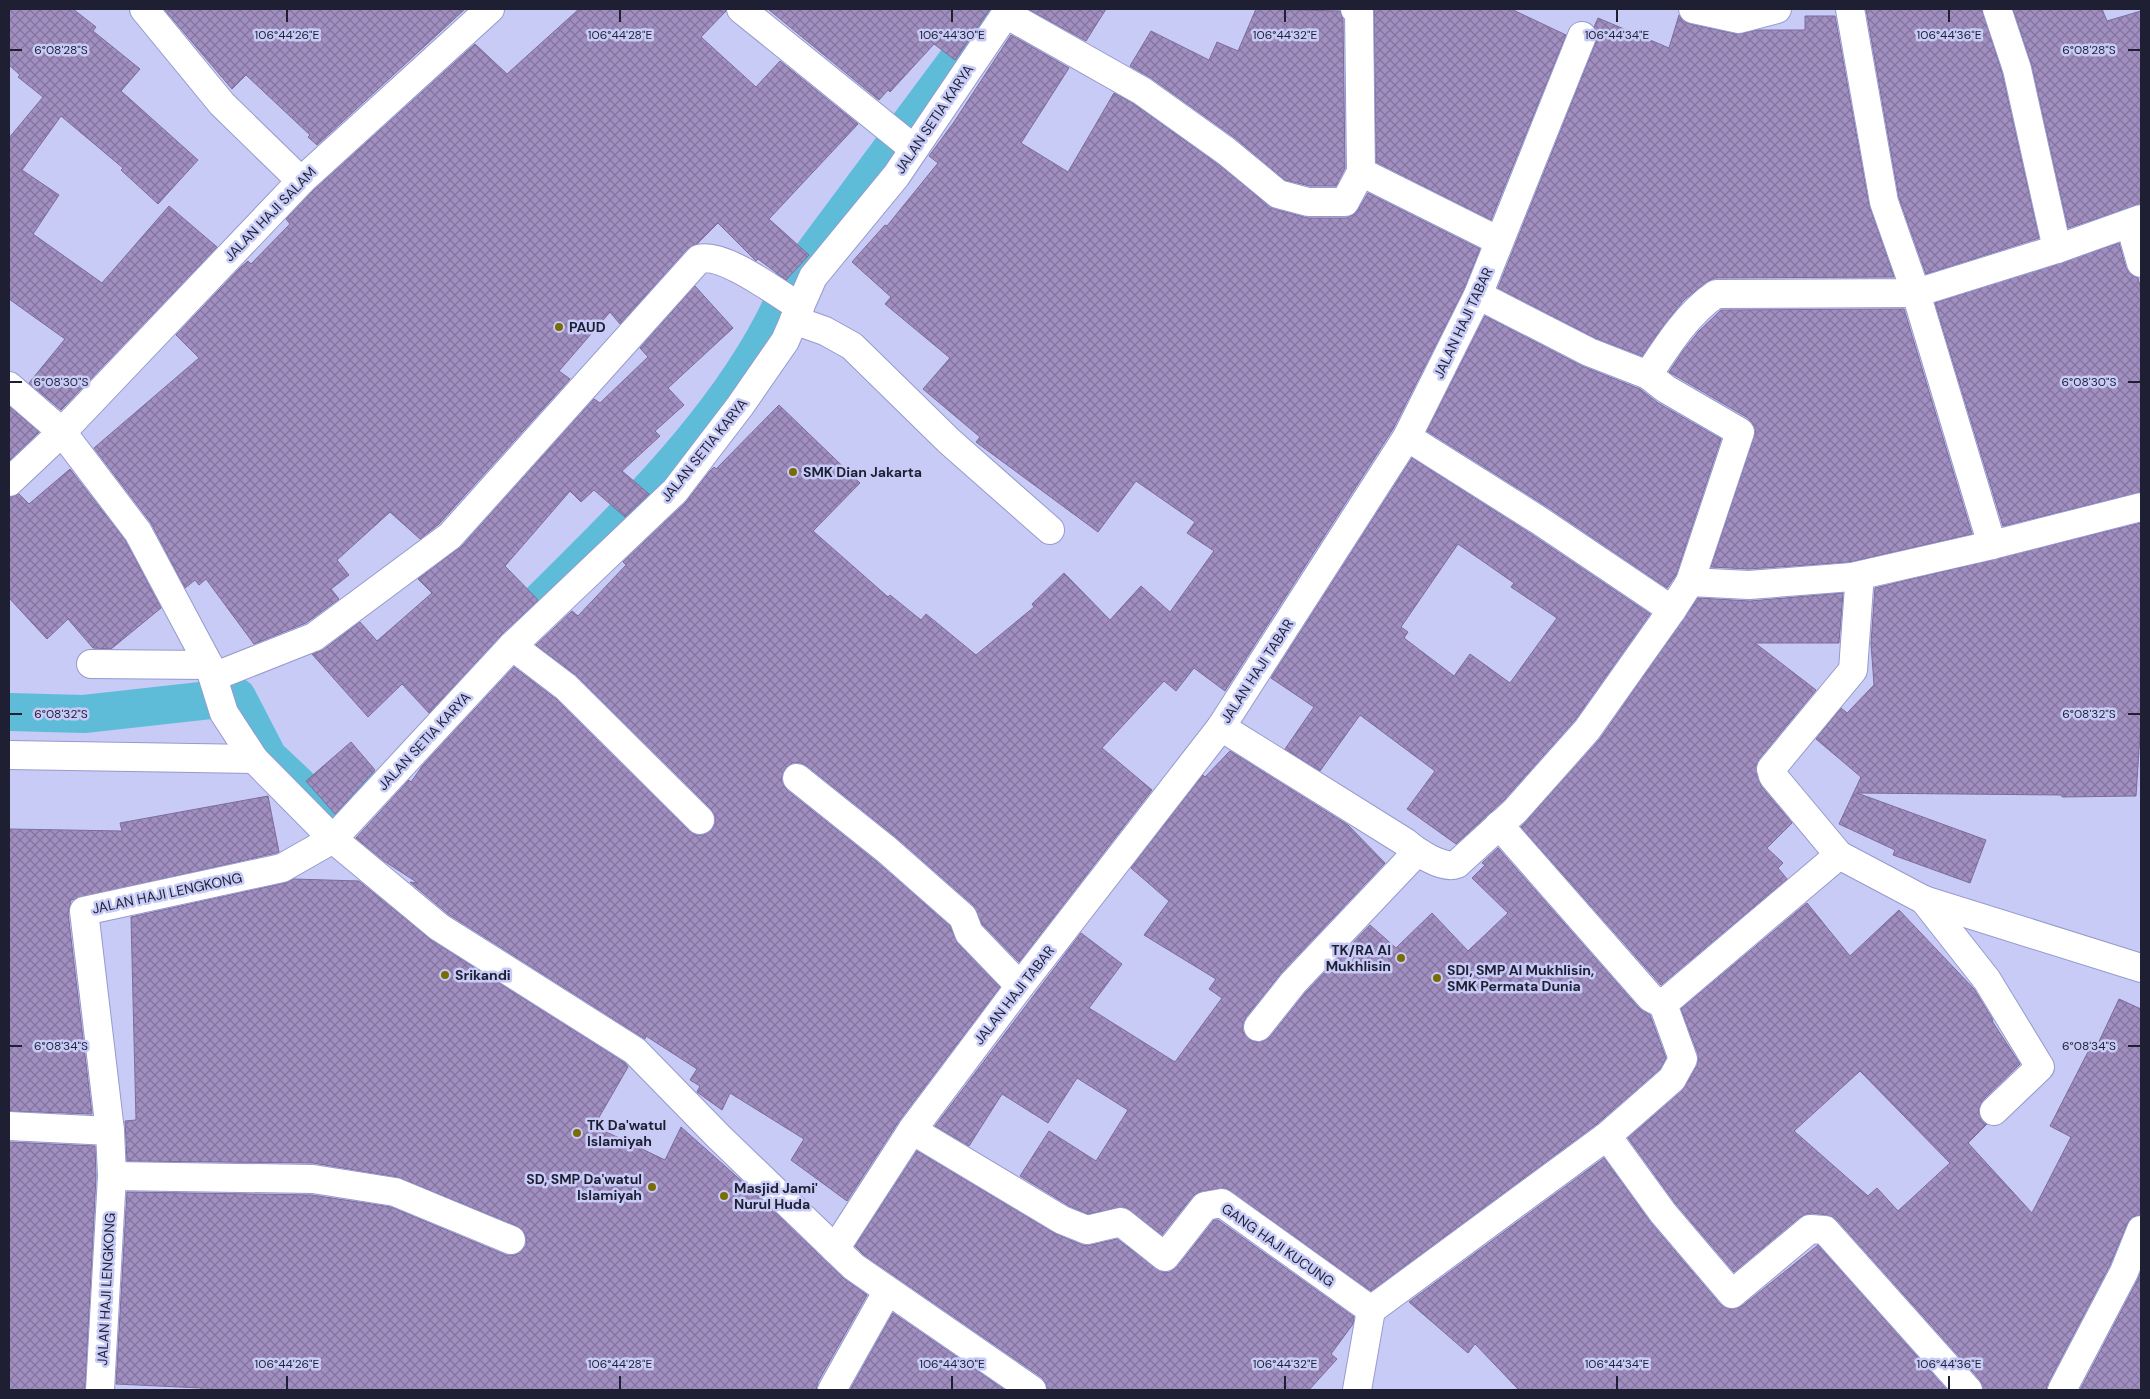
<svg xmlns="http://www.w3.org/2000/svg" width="2150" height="1399" font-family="'DM Sans',sans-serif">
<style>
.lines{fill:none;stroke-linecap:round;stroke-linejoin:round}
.canal{stroke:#5ebcd9;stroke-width:38}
.building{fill:url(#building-cross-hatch);stroke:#7d6c9b;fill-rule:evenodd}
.minor-casing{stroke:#969acd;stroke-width:30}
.minor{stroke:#fff;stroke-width:28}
.ticks{fill:none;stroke:#1e1f33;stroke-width:2}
.poi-dot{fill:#796c05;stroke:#c7cbf6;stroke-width:2}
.labels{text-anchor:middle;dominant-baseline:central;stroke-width:5;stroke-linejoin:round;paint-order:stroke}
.street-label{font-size:14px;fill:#1e1f33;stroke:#c7cbf6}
.poi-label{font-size:14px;font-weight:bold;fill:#1e1f33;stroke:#c7cbf6;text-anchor:start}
.ticks-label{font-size:12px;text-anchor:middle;fill:#1e1f33;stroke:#c7cbf6;stroke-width:5;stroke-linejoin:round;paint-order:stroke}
</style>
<defs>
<pattern id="building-cross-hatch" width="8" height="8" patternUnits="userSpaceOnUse" patternTransform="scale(1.25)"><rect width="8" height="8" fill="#a18fc1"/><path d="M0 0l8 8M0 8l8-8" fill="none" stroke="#83749d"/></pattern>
</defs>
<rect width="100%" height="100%" fill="#c7cbf6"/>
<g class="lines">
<!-- canal -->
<g class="canal">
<path d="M534,608C627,515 741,408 791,284L988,19"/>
<path d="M9,712L84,714L237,697L268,757L337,822L368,789"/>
</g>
</g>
<!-- building -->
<g class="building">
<path d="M9,9H73L96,27L93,31L140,69L121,91L198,160L158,204L121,170L123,168L61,116L22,170L59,195L33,234L102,283L169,206L217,247L61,410L29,383L65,339L9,299V138L43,97L18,77L20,75L9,65Z"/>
<path d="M164,9H465L317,145L308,137L310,135L246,75L232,89Z"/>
<path d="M579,9H726V11L701,37L756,87L780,61L858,124L769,219L809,255L786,280L758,259L756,261L718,223L698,243L687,249L620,324L610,312L559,371L570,379L439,524L420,539L390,512L337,560L349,575L331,589L339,599L306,623L254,644L206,579L199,585L195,580L185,588L151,523L94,448L199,358L176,335L241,267L248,261L251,264L290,224L286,219L314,190L475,44L507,74Z"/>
<path d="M768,9H990L955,60L934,44L890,92L888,90L879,100Z"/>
<path d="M1028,9H1106L1086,41Z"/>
<path d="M1256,9L1340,11L1343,19L1345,168L1336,186H1310L1285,180L1235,138L1151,78L1130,66L1151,31L1209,60L1217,42L1238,51Z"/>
<path d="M1374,9H1511L1566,35L1491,220L1376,162Z"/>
<path d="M1866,9H1982L2002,73L2039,238L1926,274L1899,198Z"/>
<path d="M2013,9H2102L2107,21L2141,11V204L2068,228L2032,66Z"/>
<path d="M1679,15L1683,21L1690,24L1736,34L1759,30H1805V16H1835L1869,205L1894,277L1715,278L1706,282L1684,300L1666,322L1642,356L1595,338L1498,288L1596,42L1597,34L1594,27L1598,18L1669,48Z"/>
<path d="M1011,35L1069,68L1021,143L1068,172L1114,93L1134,104L1216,163L1274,209L1308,218H1346L1353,215L1358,210L1368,193L1480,249L1464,289L1393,429L1225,691L1194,668L1176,691L1164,681L1102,748L1152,790L1019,962L982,924L973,905L897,838L807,766L800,763H792L785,769L782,776V783L787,790L877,862L950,926L958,944L1000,987L899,1121L847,1201L791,1160L804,1139L730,1093L722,1110L697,1092L700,1086L690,1080L697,1069L646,1036L645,1039L448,914L410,882L418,883L384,861L356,838L409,780L411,782L423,765L514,667L556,699L689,831L696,835H704L711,831L715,824V816L711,809L577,676L536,645L572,611L578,616L626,565L623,562L686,502L710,471L714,467L716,469L779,405L860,483L813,531L888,597L890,595L921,620L926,614L976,655L1034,607L1032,604L1064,573L1110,620L1141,586L1170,612L1214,551L1187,533L1195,522L1136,481L1098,532L976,442L980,437L923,389L950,358L885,304L891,297L852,262L885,225L887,226L938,163L929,156L954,122Z"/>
<path d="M2119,243L2126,268L2130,274L2138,278L2141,290V492L2003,526L1935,303Z"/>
<path d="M695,286L733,328L668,388L684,405L655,431L660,436L622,471L649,494L625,517L594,490L581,502L570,491L505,566L538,600L501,635L429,713L402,684L368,717L312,654L323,650L360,622L377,641L432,593L418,579L462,546L594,399L600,403L648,357L640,348Z"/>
<path d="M1904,309L1972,534L1850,562L1749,569L1711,567L1756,430L1748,418L1669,372L1683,351L1699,331L1721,310Z"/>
<path d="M1485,316L1582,366L1640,389L1658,403L1721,439L1676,575L1667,588L1549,508L1427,431Z"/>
<path d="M10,407L39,432L9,461V409Z"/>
<path d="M1412,458L1531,534L1650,614L1575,720L1504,800L1456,844L1407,809L1435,771L1360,715L1320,771L1285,749L1314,707L1271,678ZM1458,544L1514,583L1511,587L1557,618L1510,683L1470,654L1454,676L1404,638L1408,632L1401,627Z"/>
<path d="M70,469L125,540L161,608L111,649L93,648L68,619L47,639L9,598V497L19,494L29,504Z"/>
<path d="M2141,523V720L2136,796L2062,797V795L1857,793L1986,840L1970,883L1893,855L1895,850L1839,824L1861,777L1816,739L1841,708L1847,713L1874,685L1871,643L1875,588Z"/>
<path d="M1843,593L1839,643H1755L1816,690L1759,759L1756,766L1761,786L1792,823L1767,848L1783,863L1778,868L1787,879L1661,985L1521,827L1600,739L1698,598L1750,601Z"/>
<path d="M351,742L375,770L335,814L306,781Z"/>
<path d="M1230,751L1348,825L1385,863L1282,972L1246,1017L1243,1024V1032L1249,1039L1256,1042L1264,1041L1270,1037L1305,993L1370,925L1396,948L1432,913L1468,951L1508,913L1472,878L1485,865L1482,863L1498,848L1639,1008L1650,1015L1666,1058L1660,1069L1597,1124L1371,1291L1226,1188L1202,1191L1193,1196L1162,1235L1125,1207L1088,1214L1069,1206L1020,1176L1049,1131L1096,1161L1128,1110L1077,1078L1048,1123L1002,1094L969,1146L935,1126L1081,933L1122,964L1089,1008L1175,1062L1222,998L1209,989L1216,979L1144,935L1169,901L1131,868L1203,775L1205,777Z"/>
<path d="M268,796L279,852L276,853L71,900L68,913L92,1114L9,1111V829L122,831L120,823Z"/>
<path d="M294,879L359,881L431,940L625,1063L628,1067L594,1126L665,1160L681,1127L754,1192L843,1278L867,1295L818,1382L816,1390H201V1388L116,1384L127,1192L312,1195L391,1207L506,1255H514L520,1253L526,1246V1237L524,1231L517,1226L397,1177L313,1163L127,1161L125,1121L136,1120L131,917L285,883Z"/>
<path d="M1807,903L1850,956L1899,910L1974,989L1993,1020L1992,1021L2020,1064L1983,1100L1979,1107V1114L1987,1124L1968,1143L2032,1213L2071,1137L2050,1126L2090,1048L2095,1050L2119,999L2141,1009V1215L2132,1217L2127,1224L2110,1265L2048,1383L2046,1390H1983L1980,1380L1837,1220L1827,1215L1811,1213L1800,1217L1734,1272L1675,1203L1628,1138L1682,1091L1697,1066L1698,1054L1681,1009ZM1860,1071L1950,1163L1898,1211L1877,1188L1868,1196L1794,1131Z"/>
<path d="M9,1142L95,1146L96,1176L85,1390H9Z"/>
<path d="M917,1151L1054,1233L1082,1245H1091L1117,1239L1162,1272H1170L1177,1267L1214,1220H1218L1354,1317L1353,1324L1331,1354L1337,1359L1309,1390H1047L1046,1383L1041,1377L864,1255L855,1246Z"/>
<path d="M1604,1158L1651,1223L1720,1304L1726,1308L1734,1309L1742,1306L1818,1245L1947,1390H1519L1475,1344L1468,1353L1409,1302Z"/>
<path d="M2141,1271V1390H2080L2138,1279Z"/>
<path d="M893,1313L1005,1390H850Z"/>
</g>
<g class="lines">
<defs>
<g id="minor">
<path d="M144,9L222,104L301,181"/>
<path d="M741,9L914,149"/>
<path d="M1355,9L1359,12L1361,172L1499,241"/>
<path d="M1693,9L1739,19L1777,9"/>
<path d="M1850,9L1884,202L1916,293L1992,545"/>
<path d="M1997,9L2017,69L2057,249"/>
<path d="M1006,14L1142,91L1226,151L1278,194L1308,202H1345L1361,172"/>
<path d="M2130,224L2141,263"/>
<path d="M1478,295L1589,352L1648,375C1667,346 1687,314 1716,294L1916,293L2057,249L2141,219"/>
<path d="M794,320L825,331L852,346L949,441L1050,530"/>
<path d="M9,386L62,432L138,532L209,665L91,664"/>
<path d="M1407,437L1540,521L1672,610"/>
<path d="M9,482L62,432L301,181L490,9"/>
<path d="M1852,577L1859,587L1853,670L1771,769L1773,776L1839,855L1924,900L2141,968"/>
<path d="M1690,582L1749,585L1852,577L1992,545L2141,507"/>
<path d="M512,646L566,687L700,820"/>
<path d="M209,665L224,713L254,759L333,839L439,927L635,1051L719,1137L854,1267L1032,1390"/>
<path d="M213,677L314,637L450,536L699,259C724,252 778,294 800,307"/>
<path d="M1221,727L1405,842C1415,851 1443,870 1457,864L1515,811L1587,730L1672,610L1690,582L1740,432L1666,389L1648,375"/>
<path d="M9,755L254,759"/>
<path d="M797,778L887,850L963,917L969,933L1020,986"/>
<path d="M1499,825L1651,998L1663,1004"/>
<path d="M1924,900L1987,980L2040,1067L1994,1111"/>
<path d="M1258,1027L1293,983L1417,852"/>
<path d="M9,1126L110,1131"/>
<path d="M912,1130L1062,1220L1087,1230L1121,1222L1165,1257L1205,1206L1222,1203L1371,1310"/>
<path d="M1607,1136L1663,1213L1732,1294L1810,1229L1825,1230L1968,1390"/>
<path d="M112,1176L313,1179L395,1192L511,1240"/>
<path d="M835,1249L912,1130L1020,986L1221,727L1407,437L1478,295L1582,36"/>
<path d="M100,1390L112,1176L110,1131L84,911L282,868L333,839L512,646L675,491L740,406L785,341L813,277L896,176L1009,9"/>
<path d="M832,1390L887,1292"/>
<path d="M1357,1390L1371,1310L1607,1136L1672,1079L1683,1059L1663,1004L1839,855"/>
<path d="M2062,1390L2124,1272L2141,1230"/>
</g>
</defs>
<!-- minor casing -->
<use href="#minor" class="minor-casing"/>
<!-- minor -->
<use href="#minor" class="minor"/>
</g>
<!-- ticks -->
<path class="ticks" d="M287,10V22M620,10V22M952,10V22M1285,10V22M1617,10V22M1949,10V22M10,50H22M2128,50H2140M10,382H22M2128,382H2140M10,714H22M2128,714H2140M10,1046H22M2128,1046H2140M287,1376V1389M620,1376V1389M952,1376V1389M1285,1376V1389M1617,1376V1389M1949,1376V1389"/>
<!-- markers -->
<g class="poi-dot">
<circle cx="559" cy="327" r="5"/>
<circle cx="793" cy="472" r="5"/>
<circle cx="1401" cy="958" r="5"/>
<circle cx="445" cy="975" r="5"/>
<circle cx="1437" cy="978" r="5"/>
<circle cx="577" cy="1133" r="5"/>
<circle cx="652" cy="1187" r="5"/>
<circle cx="724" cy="1196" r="5"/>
</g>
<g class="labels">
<!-- street labels -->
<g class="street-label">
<text transform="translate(934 119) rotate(-56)">JALAN SETIA KARYA</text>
<text transform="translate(270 214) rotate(-46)">JALAN HAJI SALAM</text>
<text transform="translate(1463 323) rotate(-65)">JALAN HAJI TABAR</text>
<text transform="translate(704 450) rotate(-51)">JALAN SETIA KARYA</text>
<text transform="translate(1257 671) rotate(-57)">JALAN HAJI TABAR</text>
<text transform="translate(424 741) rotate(-47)">JALAN SETIA KARYA</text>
<text transform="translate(167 893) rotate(-12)">JALAN HAJI LENGKONG</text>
<text transform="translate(1014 995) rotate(-52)">JALAN HAJI TABAR</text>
<text transform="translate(1278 1245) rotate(35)">GANG HAJI KUCUNG</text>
<text transform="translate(106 1289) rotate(-87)">JALAN HAJI LENGKONG</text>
</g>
<!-- poi labels -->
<g class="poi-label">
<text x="569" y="327">PAUD</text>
<text x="803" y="472">SMK Dian Jakarta</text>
<text x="1391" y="950" text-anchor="end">TK/RA Al<tspan x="1391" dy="16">Mukhlisin</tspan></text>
<text x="1447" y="970">SDI, SMP Al Mukhlisin,<tspan x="1447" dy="16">SMK Permata Dunia</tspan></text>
<text x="455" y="975">Srikandi</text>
<text x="587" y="1125">TK Da'watul<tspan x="587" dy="16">Islamiyah</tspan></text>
<text x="642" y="1179" text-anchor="end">SD, SMP Da'watul<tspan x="642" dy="16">Islamiyah</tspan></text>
<text x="734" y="1188">Masjid Jami'<tspan x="734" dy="16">Nurul Huda</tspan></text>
</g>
</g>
<g class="ticks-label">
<text x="287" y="39">106°44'26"E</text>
<text x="620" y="39">106°44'28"E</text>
<text x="952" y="39">106°44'30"E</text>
<text x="1285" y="39">106°44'32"E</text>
<text x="1617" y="39">106°44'34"E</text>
<text x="1949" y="39">106°44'36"E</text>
<text x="61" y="54">6°08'28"S</text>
<text x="2089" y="54">6°08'28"S</text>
<text x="61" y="386">6°08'30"S</text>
<text x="2089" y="386">6°08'30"S</text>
<text x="61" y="718">6°08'32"S</text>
<text x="2089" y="718">6°08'32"S</text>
<text x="61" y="1050">6°08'34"S</text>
<text x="2089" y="1050">6°08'34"S</text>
<text x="287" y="1368">106°44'26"E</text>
<text x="620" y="1368">106°44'28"E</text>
<text x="952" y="1368">106°44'30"E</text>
<text x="1285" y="1368">106°44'32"E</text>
<text x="1617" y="1368">106°44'34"E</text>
<text x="1949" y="1368">106°44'36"E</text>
</g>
<!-- border -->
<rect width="2150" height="1399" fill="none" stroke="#1e1f33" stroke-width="20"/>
</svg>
